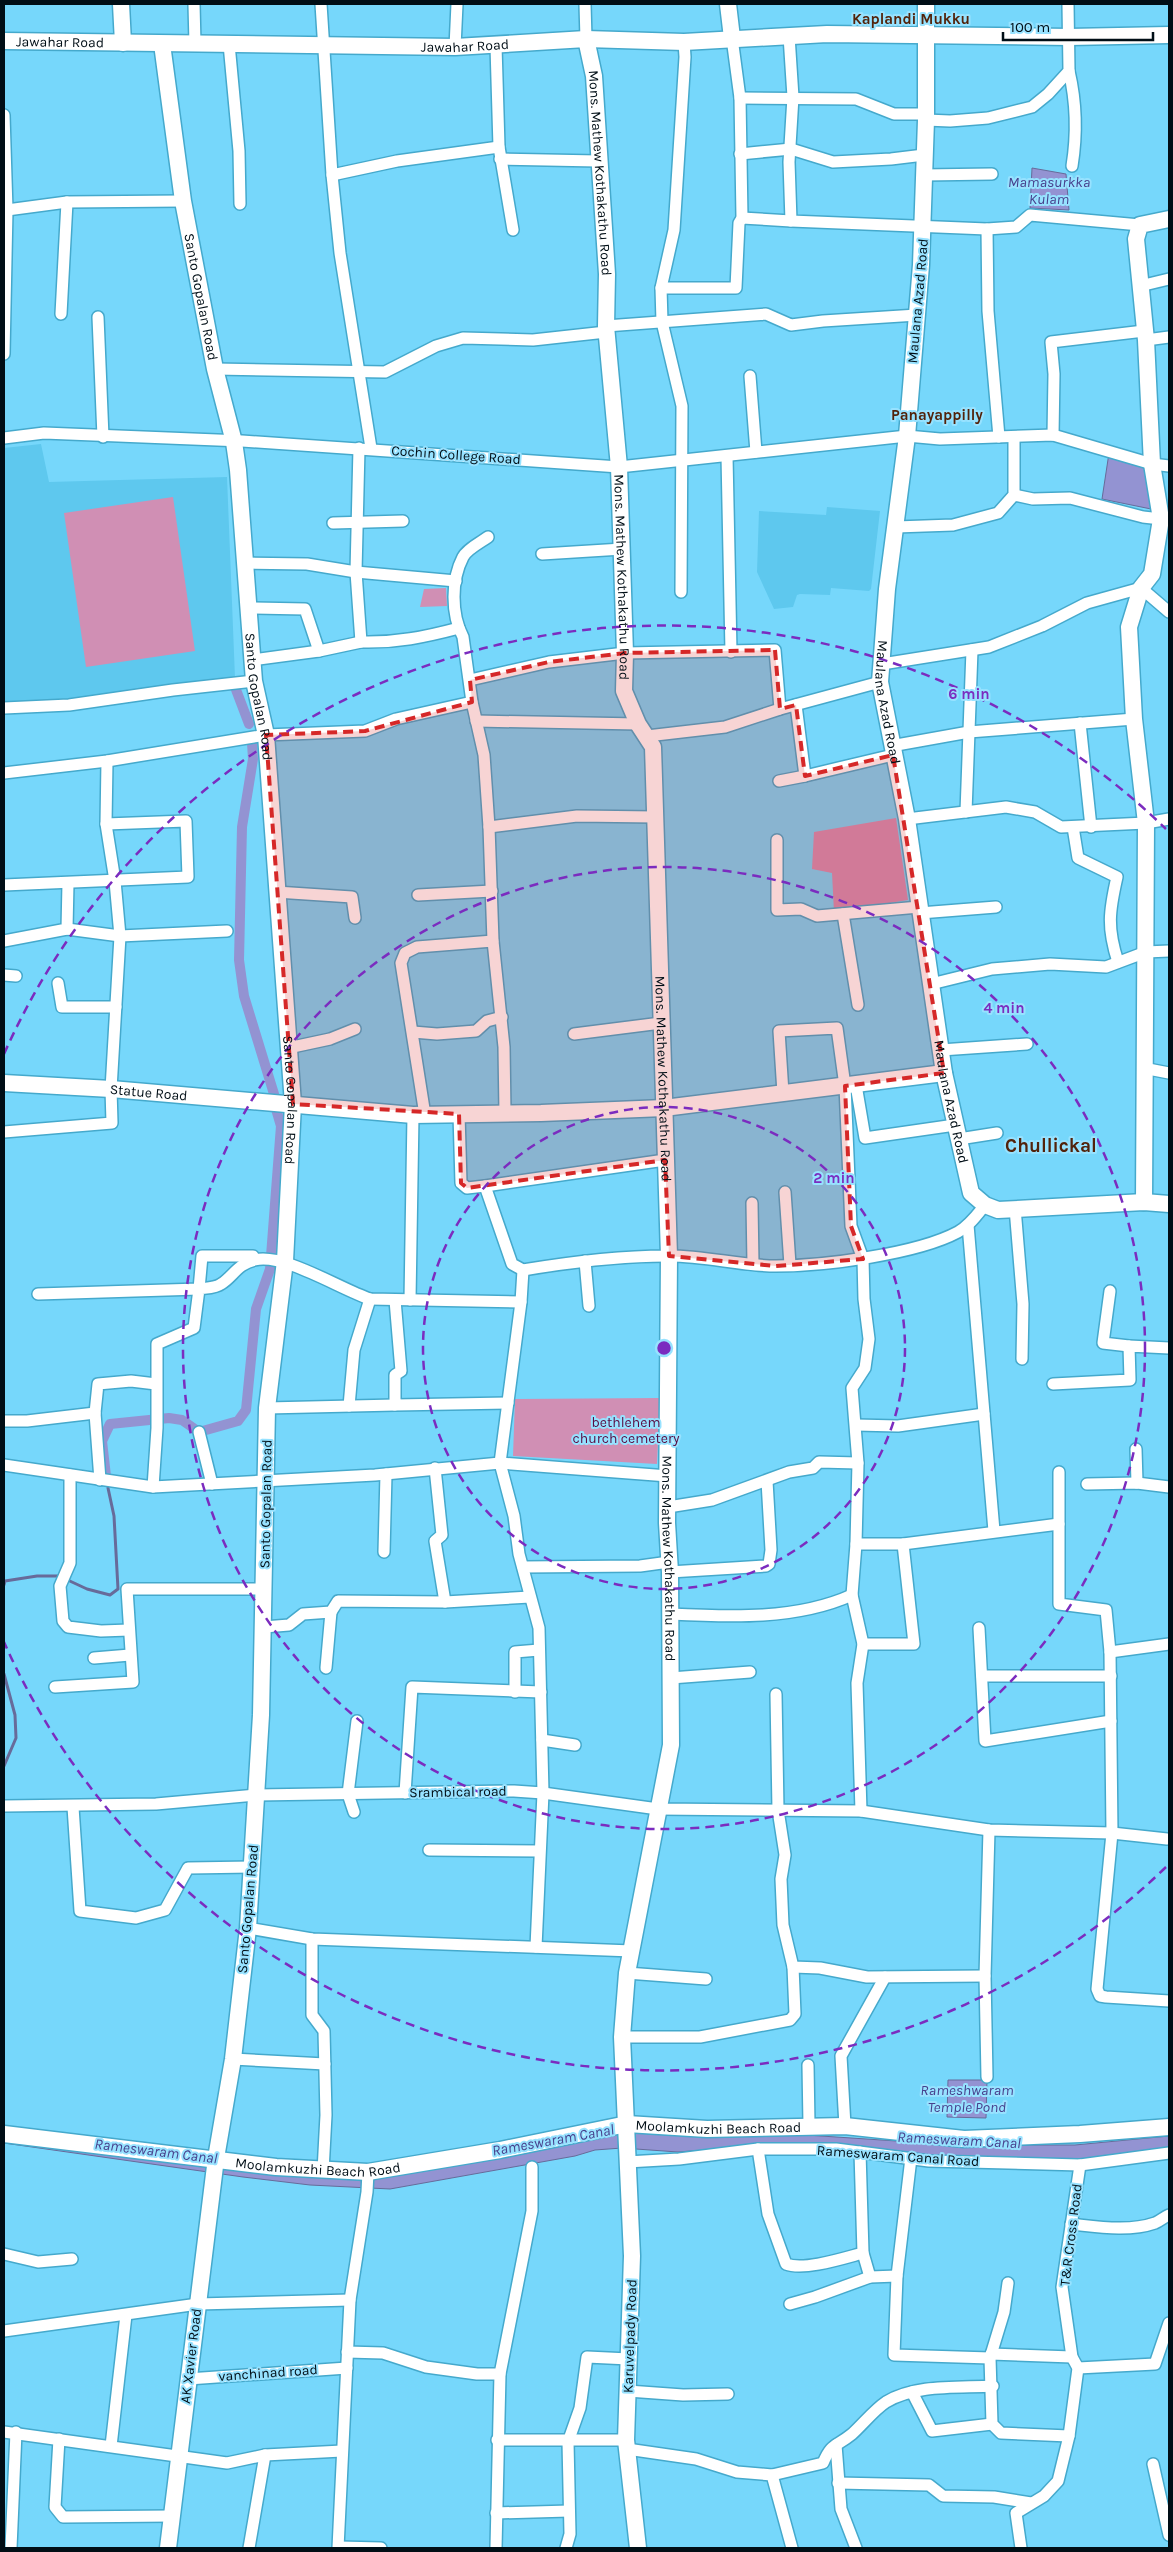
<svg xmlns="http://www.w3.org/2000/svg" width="1173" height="2552" font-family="Karla,sans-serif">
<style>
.built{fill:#5ec8ee}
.green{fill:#d08fb4}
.water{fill:#9393d2;stroke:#676b9a}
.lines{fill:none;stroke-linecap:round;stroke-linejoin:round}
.stream{stroke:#676b9a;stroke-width:3}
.canal{stroke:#9393d2;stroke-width:10}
.street-casing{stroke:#45a9cc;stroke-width:14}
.secondary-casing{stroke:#45a9cc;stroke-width:19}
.street{stroke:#fff;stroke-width:11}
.secondary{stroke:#fff;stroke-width:16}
.marked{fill:#d62828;fill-opacity:0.2;stroke:#d62828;stroke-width:4;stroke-dasharray:10 6;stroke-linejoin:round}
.ring{fill:none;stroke:#7b2cbf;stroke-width:2.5;stroke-dasharray:9 6}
.labels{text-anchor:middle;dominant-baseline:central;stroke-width:4;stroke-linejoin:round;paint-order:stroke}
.street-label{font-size:14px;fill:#000e16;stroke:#97e2ff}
.park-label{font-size:14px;fill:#590b41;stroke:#97e2ff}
.neighbourhood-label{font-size:15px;font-weight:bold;fill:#52220a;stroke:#97e2ff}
.water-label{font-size:15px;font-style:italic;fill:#47408c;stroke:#97e2ff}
.district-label{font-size:19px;font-weight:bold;fill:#52220a;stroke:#97e2ff}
.centre{fill:#7b2cbf;stroke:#97e2ff;stroke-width:2.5}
.ring-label{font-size:15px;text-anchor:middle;font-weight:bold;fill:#7b2cbf;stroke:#97e2ff;stroke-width:4;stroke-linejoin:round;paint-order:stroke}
</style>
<rect width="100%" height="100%" fill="#76d7fb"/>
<!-- built -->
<g class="built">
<path d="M41,444L49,482L227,477L235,678L69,701L4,704V448Z"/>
<path d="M827,507L880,511L871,589L869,591L831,588L830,595L800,594L797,595L793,607L774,609L757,572L759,511L826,515Z"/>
</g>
<!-- green -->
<g class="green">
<path d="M173,497L195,651L86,667L64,513Z"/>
<path d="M446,588L447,606L420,607L424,589Z"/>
<path d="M896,818L908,900L834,912L832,873L812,869L814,832Z"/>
<path d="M660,1398L657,1464L513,1456L515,1399Z"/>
</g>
<!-- water -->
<g class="water">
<path d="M1032,168L1066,174L1069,210L1030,208Z"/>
<path d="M1109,453L1150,465L1156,510L1102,499Z"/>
<path d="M948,2080H987L986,2118L947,2117Z"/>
<path d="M622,2132L688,2136L806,2135L957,2145H1075L1169,2136V2150L1077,2161L978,2159L879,2151L755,2146L678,2152L622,2148L595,2150L575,2156L390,2189L310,2185L243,2177L4,2143V2139L315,2176Z"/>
</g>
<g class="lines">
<!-- stream -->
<g class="stream">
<path d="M4,1585L5,1581L37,1576H59L87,1589L110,1595L118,1589L114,1516L108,1488"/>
<path d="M4,1674L15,1715L16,1738L4,1766"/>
</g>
<!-- canal -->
<g class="canal">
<path d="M235,687L249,724"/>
<path d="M252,743L253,759L242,827L239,960L244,996L274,1094"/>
<path d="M106,1476L102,1441L110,1424L169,1418L182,1420L199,1432L238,1421L246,1410L256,1309L270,1269L281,1126L276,1109"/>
</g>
<defs>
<g id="street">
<path d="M194,4L195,44"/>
<path d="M321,4L332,175L340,253L371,448"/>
<path d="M585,4L586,39"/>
<path d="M789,36L793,97L789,162L791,221L987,229L1016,227L1030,215L1140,225"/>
<path d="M229,44L239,151L240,204"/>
<path d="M496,46L499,147L513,230"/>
<path d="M455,47L457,4"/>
<path d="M1069,71C1076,101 1077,135 1072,166"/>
<path d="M740,98L856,99L894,114H925"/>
<path d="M4,115L7,210L4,354"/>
<path d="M926,120L950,121L988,118L1032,107L1048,94L1069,71L1068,4"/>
<path d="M740,154L791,149L833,162L891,159L924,155"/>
<path d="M500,159L598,161"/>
<path d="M332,175L397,161L499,147"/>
<path d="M924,175L992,174"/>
<path d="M7,210L67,202L183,201"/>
<path d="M742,218L791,221"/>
<path d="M987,229L988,311L999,437"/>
<path d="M1140,286L1169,279"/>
<path d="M661,288H736L739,223L742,218L740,98L732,38"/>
<path d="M61,314L67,202"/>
<path d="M98,317L103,437"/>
<path d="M606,326L766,314L791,325L823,321L917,315"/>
<path d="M1146,340L1169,337"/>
<path d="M215,369L385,372L436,346L463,338L533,340L606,332"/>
<path d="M750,376L756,452"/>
<path d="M1053,435L1054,374L1051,342L1144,331"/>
<path d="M4,438L44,433L242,441L619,467L907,436L940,439L1053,435L1152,464L1169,466"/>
<path d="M359,448L356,572L361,642C396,643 425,637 459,628"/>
<path d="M727,456L731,652"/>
<path d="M1014,495L1033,499L1070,498L1143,517L1161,519"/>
<path d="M333,523L403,521"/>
<path d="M896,527L953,525L998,513L1014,495V437"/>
<path d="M488,537C481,542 467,549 463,557C451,580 451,614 463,637L472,702L484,755L489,827L493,941L504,1047L505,1113"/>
<path d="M542,554L622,549"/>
<path d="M246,563L307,564L356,572L456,581"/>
<path d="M681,592L682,406L662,322L661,288L674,230L685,57L684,42"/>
<path d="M248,608L305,609L319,651L361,642"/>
<path d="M252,660L319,651"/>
<path d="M882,664L989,647L1042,626L1087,603L1141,588L1169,612"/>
<path d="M470,680L549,662L625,653L775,650L780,709"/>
<path d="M4,708L69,705L173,690L254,681"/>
<path d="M476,721L638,724"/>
<path d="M1080,723L1091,827"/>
<path d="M647,736L725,727L780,709L880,682"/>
<path d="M891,746L969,732L1134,719"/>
<path d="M4,773L107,761L266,735L365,731L396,719L472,702"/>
<path d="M805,776L893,755"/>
<path d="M779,781L805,776L796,705"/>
<path d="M966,812L972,650"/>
<path d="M907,819L1006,807L1035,812L1061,827L1146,823L1169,819"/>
<path d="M489,827L577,816L655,817"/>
<path d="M1073,827L1078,858L1117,877C1109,912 1107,928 1118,962"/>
<path d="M777,840V910L801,909L817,916L919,907"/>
<path d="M4,885L188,877L186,821L106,824"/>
<path d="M276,892L352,897L355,918"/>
<path d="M418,895L492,891"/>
<path d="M920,913L996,907"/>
<path d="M843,914L858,1005"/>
<path d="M67,929L120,936L227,931"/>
<path d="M4,941L67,929L68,883"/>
<path d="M4,975L16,976"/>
<path d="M58,983L62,1007H116"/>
<path d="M931,984L992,969L1050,964L1106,967L1146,952L1169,951"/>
<path d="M413,1032L437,1034L476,1031L487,1021L502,1017"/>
<path d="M574,1034L661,1023"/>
<path d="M288,1048L330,1039L355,1029"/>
<path d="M941,1050L1027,1044"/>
<path d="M1143,1068L1169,1073"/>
<path d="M856,1085L865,1138L955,1125"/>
<path d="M783,1093L779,1031L837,1028L845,1086L851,1226L863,1259L864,1299L869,1339L865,1368L852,1388L858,1463L856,1544L852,1595L863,1644L857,1683L861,1811"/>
<path d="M459,1114L461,1183L467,1188L485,1186L512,1264L523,1270C571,1262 618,1256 666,1256C703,1255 740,1266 776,1266C824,1266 917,1254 958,1232C969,1226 977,1215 985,1205"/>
<path d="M425,1115L401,963L405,953L417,947L493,941"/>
<path d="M4,1132L112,1123L111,1089L120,936L115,881L106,824L107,761"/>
<path d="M959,1139L997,1133"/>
<path d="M485,1186L665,1160"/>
<path d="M785,1192L790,1265"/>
<path d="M752,1203L753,1264"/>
<path d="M1015,1208L1023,1304L1022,1359"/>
<path d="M968,1225L994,1531"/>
<path d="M585,1261L589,1306"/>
<path d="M523,1270L521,1302L500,1463L514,1516L519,1554L539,1628L543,1793L536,1947"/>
<path d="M1110,1291L1103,1343L1129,1346"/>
<path d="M38,1294L199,1289L202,1256H253"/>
<path d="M395,1300L401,1371L395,1375V1405L508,1403"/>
<path d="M410,1300L413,1115"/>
<path d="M1053,1384L1130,1380L1129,1346L1169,1348"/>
<path d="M349,1406L354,1350L370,1299"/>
<path d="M267,1408L395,1405"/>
<path d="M4,1421H27L95,1413"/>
<path d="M856,1425L898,1426L984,1414"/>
<path d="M199,1432L212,1484"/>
<path d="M1136,1449L1137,1483"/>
<path d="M4,1465L153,1487L375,1475L500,1463L668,1476"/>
<path d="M435,1468L442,1535L435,1541L445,1602"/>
<path d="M1059,1472V1604L1106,1610L1110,1652L1112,1833L1097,1989L1100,1996L1106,1997L1169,2001"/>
<path d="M70,1475V1563L60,1586L63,1621L68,1627L101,1631L129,1630"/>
<path d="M100,1480L95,1413L98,1384L131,1381L156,1384"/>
<path d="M1087,1484L1137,1483L1169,1487"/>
<path d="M153,1487L157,1428V1344L194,1328L199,1289C205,1288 216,1288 221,1284C233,1277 237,1264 255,1260C284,1253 340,1289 370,1299L521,1302"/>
<path d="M668,1507L712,1500L789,1472L813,1468L819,1462L858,1463"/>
<path d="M856,1544H903L1059,1524"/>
<path d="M384,1552L386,1474"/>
<path d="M523,1567L640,1566L669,1562"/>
<path d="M670,1572L766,1566L769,1564L771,1550L767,1481"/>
<path d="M670,1614C730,1617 797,1620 852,1595"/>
<path d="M264,1627L289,1625L303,1614L331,1612L338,1601L445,1602L530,1597"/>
<path d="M979,1628L985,1741L1111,1721"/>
<path d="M863,1644H914L903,1544"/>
<path d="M1110,1652L1169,1644"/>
<path d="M94,1658L130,1655"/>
<path d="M326,1668L331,1612"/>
<path d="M982,1676H1111"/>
<path d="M671,1678L750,1672"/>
<path d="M55,1687L133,1682L127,1589H265"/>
<path d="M515,1692V1652L539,1650"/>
<path d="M776,1694L778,1810L785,1855L781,1879L783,1925L793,1967L820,1968L867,1977L985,1976"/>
<path d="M542,1740L575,1745"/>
<path d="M405,1793L412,1687L541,1692"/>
<path d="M4,1806L156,1804L257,1795L514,1791L543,1793L658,1809L861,1811L989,1830L1112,1833L1167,1839"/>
<path d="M73,1807L80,1911L136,1918L165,1910L188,1868L252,1867"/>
<path d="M354,1812L348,1794L357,1721"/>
<path d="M429,1850L539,1851"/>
<path d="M248,1928L312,1939L632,1951"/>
<path d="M312,1939V2015L324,2031L326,2115L323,2171"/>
<path d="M627,1973L706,1979"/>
<path d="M622,2037H700L790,2020L795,2014L793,1967"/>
<path d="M233,2059L325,2064"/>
<path d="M808,2065L809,2125"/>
<path d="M987,2077L985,1976L989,1830"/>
<path d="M845,2126L841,2056L885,1977"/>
<path d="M758,2149L768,2214L786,2264C804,2271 844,2258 863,2253"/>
<path d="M860,2152L863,2253L870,2277"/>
<path d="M911,2158L897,2276L894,2355L990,2358"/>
<path d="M627,2162L679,2159L758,2149H836L929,2161L1080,2165L1169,2153"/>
<path d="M1071,2224C1099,2227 1129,2232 1155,2223C1160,2221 1164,2217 1169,2215"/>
<path d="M4,2254L38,2262L72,2259"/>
<path d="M1008,2283L1004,2312L990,2358L992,2424L1001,2433L1069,2436"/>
<path d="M790,2304L815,2297L870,2277L897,2276"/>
<path d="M4,2331L198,2304L350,2300"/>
<path d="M347,2352L383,2353L426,2367L477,2374H500"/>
<path d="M991,2354L1072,2357"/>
<path d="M1078,2368L1155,2364L1169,2323"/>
<path d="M188,2379L347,2368"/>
<path d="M628,2391L683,2395L728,2394"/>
<path d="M912,2392L932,2431L992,2424"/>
<path d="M4,2432L227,2463L265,2455L342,2451"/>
<path d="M59,2439L55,2507L63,2517L172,2516"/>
<path d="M497,2440H626"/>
<path d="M836,2445L841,2509L856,2548"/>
<path d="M111,2446L126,2315"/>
<path d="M627,2449L696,2459L737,2472L772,2475L792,2548"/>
<path d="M1153,2464L1169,2535"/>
<path d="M772,2475L823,2463C832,2442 836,2447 852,2434C863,2424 874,2410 886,2402C916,2384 958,2388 993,2386"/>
<path d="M838,2483L929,2485L943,2496L994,2497L1031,2503"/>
<path d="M496,2513L569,2511"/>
<path d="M339,2547L381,2548"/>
<path d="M11,2548L16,2432"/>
<path d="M249,2548L265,2455"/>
<path d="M338,2548L350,2300L367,2192L368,2172"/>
<path d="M496,2548L500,2374L532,2211V2167"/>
<path d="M566,2548L570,2534L568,2442L580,2408L587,2357L629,2359"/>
<path d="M1021,2548L1016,2513L1044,2496L1058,2481L1069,2436L1078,2368L1072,2357L1062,2287L1080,2165"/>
</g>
<g id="secondary">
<path d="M121,4L123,43"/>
<path d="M728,4L732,38"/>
<path id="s1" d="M926,4V120L921,265L907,436L887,589L880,682L907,819L944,1073L971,1193L985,1205L998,1210L1144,1202L1169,1204"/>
<path id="s2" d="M586,39L594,76L607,274L606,326L619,467L625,653L624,691L638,724L653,747L669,1256L667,1523L670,1572L671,1745L627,1973L622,2037L632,2256L626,2440L638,2548"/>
<path id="s3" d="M4,41L455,47L586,39L684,42L827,34L1069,37L1169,35"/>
<path id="s4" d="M162,44L183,201L215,369L234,442L238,470L254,681L266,735L293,1104L285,1261L267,1408L261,1715L248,1928L233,2059L216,2158L168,2548"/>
<path id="s5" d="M4,1083L111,1089L413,1115L541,1113L664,1108L944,1073"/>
<path d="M1144,1202L1146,823L1134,719L1129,627L1141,588L1152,574L1161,519L1152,464L1146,340L1136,239L1140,225L1169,219"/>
<path id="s6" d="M4,2134L276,2167L368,2172L500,2150L627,2124L707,2129L845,2126L964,2139L1080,2134L1169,2127"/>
</g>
</defs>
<!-- street casing -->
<use href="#street" class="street-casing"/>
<!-- secondary casing -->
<use href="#secondary" class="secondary-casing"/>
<!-- street -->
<use href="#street" class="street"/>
<!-- secondary -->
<use href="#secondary" class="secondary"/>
</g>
<!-- marked area -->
<path class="marked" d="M775,650L780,709L796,705L805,776L893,755L944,1073L845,1086L851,1226L863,1259L776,1266L669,1256L665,1160L467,1188L461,1183L459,1114L293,1104L266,735L365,731L472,702L470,680L549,662L625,653Z"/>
<!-- distance rings -->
<g class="ring">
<circle cx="664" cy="1348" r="241"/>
<circle cx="664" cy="1348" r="481"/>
<path d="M1166 1867A722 722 0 0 1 4 1642M4 1054A722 722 0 0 1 1166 829"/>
</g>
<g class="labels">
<!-- street labels -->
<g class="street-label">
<text stroke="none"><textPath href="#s3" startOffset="56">Jawahar Road</textPath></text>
<text stroke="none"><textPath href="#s3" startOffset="461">Jawahar Road</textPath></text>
<text stroke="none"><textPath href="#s2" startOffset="135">Mons. Mathew Kothakathu Road</textPath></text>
<text stroke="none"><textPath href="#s4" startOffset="256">Santo Gopalan Road</textPath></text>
<text transform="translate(918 301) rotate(-85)">Maulana Azad Road</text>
<text transform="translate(456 455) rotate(4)">Cochin College Road</text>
<text stroke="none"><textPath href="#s2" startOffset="540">Mons. Mathew Kothakathu Road</textPath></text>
<text stroke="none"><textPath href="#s4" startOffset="661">Santo Gopalan Road</textPath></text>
<text stroke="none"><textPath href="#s1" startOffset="701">Maulana Azad Road</textPath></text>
<text stroke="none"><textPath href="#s2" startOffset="1049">Mons. Mathew Kothakathu Road</textPath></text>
<text stroke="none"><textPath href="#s5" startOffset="145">Statue Road</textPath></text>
<text stroke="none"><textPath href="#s4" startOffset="1066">Santo Gopalan Road</textPath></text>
<text stroke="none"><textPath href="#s1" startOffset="1106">Maulana Azad Road</textPath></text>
<text transform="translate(266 1504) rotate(-89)">Santo Gopalan Road</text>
<text stroke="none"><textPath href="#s2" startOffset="1529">Mons. Mathew Kothakathu Road</textPath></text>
<text transform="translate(458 1792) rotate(-1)">Srambical road</text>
<text transform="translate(248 1909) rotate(-85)">Santo Gopalan Road</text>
<text stroke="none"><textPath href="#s6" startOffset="721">Moolamkuzhi Beach Road</textPath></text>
<text transform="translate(898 2156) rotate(4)">Rameswaram Canal Road</text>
<text stroke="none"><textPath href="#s6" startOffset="316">Moolamkuzhi Beach Road</textPath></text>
<text transform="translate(1071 2235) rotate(-83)">T&amp;R Cross Road</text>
<text transform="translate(630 2336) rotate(-88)">Karuvelpady Road</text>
<text transform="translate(191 2356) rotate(-83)">AK Xavier Road</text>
<text transform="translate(268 2373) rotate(-4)">vanchinad road</text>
</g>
<!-- park labels -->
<g class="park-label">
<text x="626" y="1422">bethlehem<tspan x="626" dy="16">church cemetery</tspan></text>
</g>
<!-- neighbourhood labels -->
<g class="neighbourhood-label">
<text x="911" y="19">Kaplandi Mukku</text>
<text x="937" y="415">Panayappilly</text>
</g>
<!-- water labels -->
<g class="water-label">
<text x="1049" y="182">Mamasurkka<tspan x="1049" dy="17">Kulam</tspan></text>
<text x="967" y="2090">Rameshwaram<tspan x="967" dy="17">Temple Pond</tspan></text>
<text transform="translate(553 2140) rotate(-10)">Rameswaram Canal</text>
<text transform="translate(959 2140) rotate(3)">Rameswaram Canal</text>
<text transform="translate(156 2151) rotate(7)">Rameswaram Canal</text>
</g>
<!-- district labels -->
<g class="district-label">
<text x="1051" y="1146">Chullickal</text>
</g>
</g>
<circle cx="664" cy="1348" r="8" class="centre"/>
<g class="ring-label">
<text x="969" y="699">6 min</text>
<text x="1004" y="1013">4 min</text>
<text x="834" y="1183">2 min</text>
</g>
<!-- border -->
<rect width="1173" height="2552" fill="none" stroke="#000e16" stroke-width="10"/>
<!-- scale -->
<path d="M1003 32v8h150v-8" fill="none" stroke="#000e16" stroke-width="2.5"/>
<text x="1010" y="32" font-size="15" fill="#000e16" stroke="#97e2ff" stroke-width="4" paint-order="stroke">100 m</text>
</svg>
